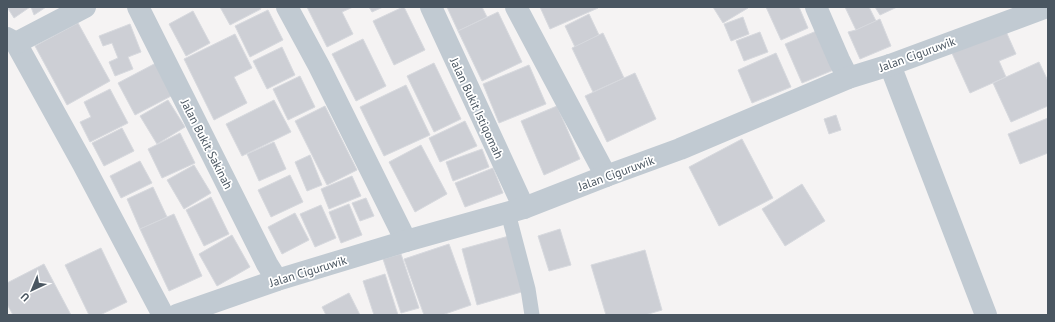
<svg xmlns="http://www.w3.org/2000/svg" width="1055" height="322" font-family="'PT Sans',sans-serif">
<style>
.building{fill:#cdcfd5;stroke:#d7d9de}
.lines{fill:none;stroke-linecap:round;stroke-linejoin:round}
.lane{stroke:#c1cad2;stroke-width:15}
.street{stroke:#c1cad2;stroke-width:22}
.labels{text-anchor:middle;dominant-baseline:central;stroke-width:3.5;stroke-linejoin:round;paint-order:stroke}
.street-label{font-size:12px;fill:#4a5661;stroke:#fff}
</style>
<rect width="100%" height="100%" fill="#f5f3f3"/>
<!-- building -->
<g class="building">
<path d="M7,7H30L14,18Z"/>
<path d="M31,7H46L34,15Z"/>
<path d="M220,7H260L261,9L230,25Z"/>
<path d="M307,7H353L342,12L353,34L327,47Z"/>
<path d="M369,7H383L372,12Z"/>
<path d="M403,7H404L425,50L394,65L373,21Z"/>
<path d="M447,7H482L487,17L458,31Z"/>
<path d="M540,7H598V8L550,29Z"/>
<path d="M713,7H748V8L723,23Z"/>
<path d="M766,7H799L808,28L781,40Z"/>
<path d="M845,7H869L876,21L856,30Z"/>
<path d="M875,7H897L880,15Z"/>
<path d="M268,10L283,40L250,57L235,26Z"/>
<path d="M193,11L210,43L186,56L169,24Z"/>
<path d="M498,12L522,62L482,81L458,31Z"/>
<path d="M589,14L599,35L575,47L565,26Z"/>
<path d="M743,17L749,34L731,41L724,24Z"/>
<path d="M880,19L891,46L860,59L848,32L856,30Z"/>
<path d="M78,23L110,81L67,105L35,46Z"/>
<path d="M130,24L141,52L128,57L133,69L115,76L109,62L118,58L112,43L103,46L99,36Z"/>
<path d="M1004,27L1016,54L999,61L1006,77L970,93L951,51Z"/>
<path d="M819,30L836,69L802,83L785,44Z"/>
<path d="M760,32L768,52L744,61L736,41Z"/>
<path d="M603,33L624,78L593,92L572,48Z"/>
<path d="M235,34L252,68L234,77L247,103L214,120L184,59Z"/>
<path d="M363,39L386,86L356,101L332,54Z"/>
<path d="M282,47L295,75L267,89L253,61Z"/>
<path d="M776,53L791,87L752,103L738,70Z"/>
<path d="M1039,62L1048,81V106L1011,122L993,83Z"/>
<path d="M156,63L173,95L135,115L118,83Z"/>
<path d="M434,63L461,119L434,132L407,76Z"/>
<path d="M529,65L546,104L499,123L483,84Z"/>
<path d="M635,73L656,119L607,142L585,96Z"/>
<path d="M300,76L315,107L288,120L273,89Z"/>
<path d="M406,85L430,135L384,156L360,107Z"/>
<path d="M110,89L128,123L90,142L80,122L91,117L84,102Z"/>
<path d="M168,100L185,127L157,144L140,116Z"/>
<path d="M274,100L291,132L242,156L226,124Z"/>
<path d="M325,106L357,170L327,185L295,121Z"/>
<path d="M557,106L580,159L544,175L521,121Z"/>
<path d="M836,115L841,130L829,134L824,119Z"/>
<path d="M1048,118V153L1020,164L1008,134Z"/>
<path d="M465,121L477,146L440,162L429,138Z"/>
<path d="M122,128L134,151L104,166L92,143Z"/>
<path d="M180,133L195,163L162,178L148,149Z"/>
<path d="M742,139L773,198L719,226L689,167Z"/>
<path d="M274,142L286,169L259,181L247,154Z"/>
<path d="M421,145L447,194L415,212L389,162Z"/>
<path d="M482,149L489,167L453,181L446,162Z"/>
<path d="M310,155L322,185L307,191L295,162Z"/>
<path d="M140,161L152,183L121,198L110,176Z"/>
<path d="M194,165L211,193L184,209L167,180Z"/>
<path d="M493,168L503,193L465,207L455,183Z"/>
<path d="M290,175L303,202L271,217L258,190Z"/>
<path d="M352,176L361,196L329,209L321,189Z"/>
<path d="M802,184L825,221L785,246L762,209Z"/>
<path d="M153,187L167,217L140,229L127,199Z"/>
<path d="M211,197L229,234L204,246L186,210Z"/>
<path d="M366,198L374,216L360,221L352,203Z"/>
<path d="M349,204L362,235L341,243L329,212Z"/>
<path d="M321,205L336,238L315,247L300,214Z"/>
<path d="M295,213L309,240L282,254L268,227Z"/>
<path d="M174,214L202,276L169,291L140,229Z"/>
<path d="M560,229L571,265L549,271L538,236Z"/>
<path d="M232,235L250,267L217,286L199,254Z"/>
<path d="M509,236L525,291L477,305L462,249Z"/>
<path d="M449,244L471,305L442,315H424L404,259Z"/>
<path d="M101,248L127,302L100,315H89L65,265Z"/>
<path d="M645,250L662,310L645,315H606L591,265Z"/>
<path d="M401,254L419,308L401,313L383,259Z"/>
<path d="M44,264L71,315H13L7,304V283Z"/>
<path d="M385,274L398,315H374L363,281Z"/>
<path d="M349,293L360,315H326L322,307Z"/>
</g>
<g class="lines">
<!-- lane -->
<path class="lane" d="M508,213L528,289L532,315"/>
<!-- street -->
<g class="street">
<path d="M138,7L267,264L277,280"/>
<path d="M287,7L319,66L406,241"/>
<path d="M431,7L524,208"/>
<path d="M516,7L606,176"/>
<path d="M816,7L839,60L848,78"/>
<path d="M7,38L16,43L83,164L163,315"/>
<path d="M16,43L85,7"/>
<path d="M890,65L986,315"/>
<path d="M177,315L277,280L406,241L524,208L606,176L680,149L848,78L890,65L1047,7"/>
</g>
</g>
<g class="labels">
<!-- street labels -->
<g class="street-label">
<text transform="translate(917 54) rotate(-20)">Jalan Ciguruwik</text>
<text transform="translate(477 108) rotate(65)">Jalan Bukit Istiqomah</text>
<text transform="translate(207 144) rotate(63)">Jalan Bukit Sakinah</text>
<text transform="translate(616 173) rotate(-20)">Jalan Ciguruwik</text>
<text transform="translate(308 271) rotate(-17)">Jalan Ciguruwik</text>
</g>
</g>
<!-- border -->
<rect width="1055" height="322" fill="none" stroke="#4a5661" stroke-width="16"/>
<!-- north arrow -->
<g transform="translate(32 290) rotate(224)" stroke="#ffffff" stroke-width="3" paint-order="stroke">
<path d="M0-3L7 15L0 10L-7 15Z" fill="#4a5661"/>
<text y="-6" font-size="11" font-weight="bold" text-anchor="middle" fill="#4a5661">U</text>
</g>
</svg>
